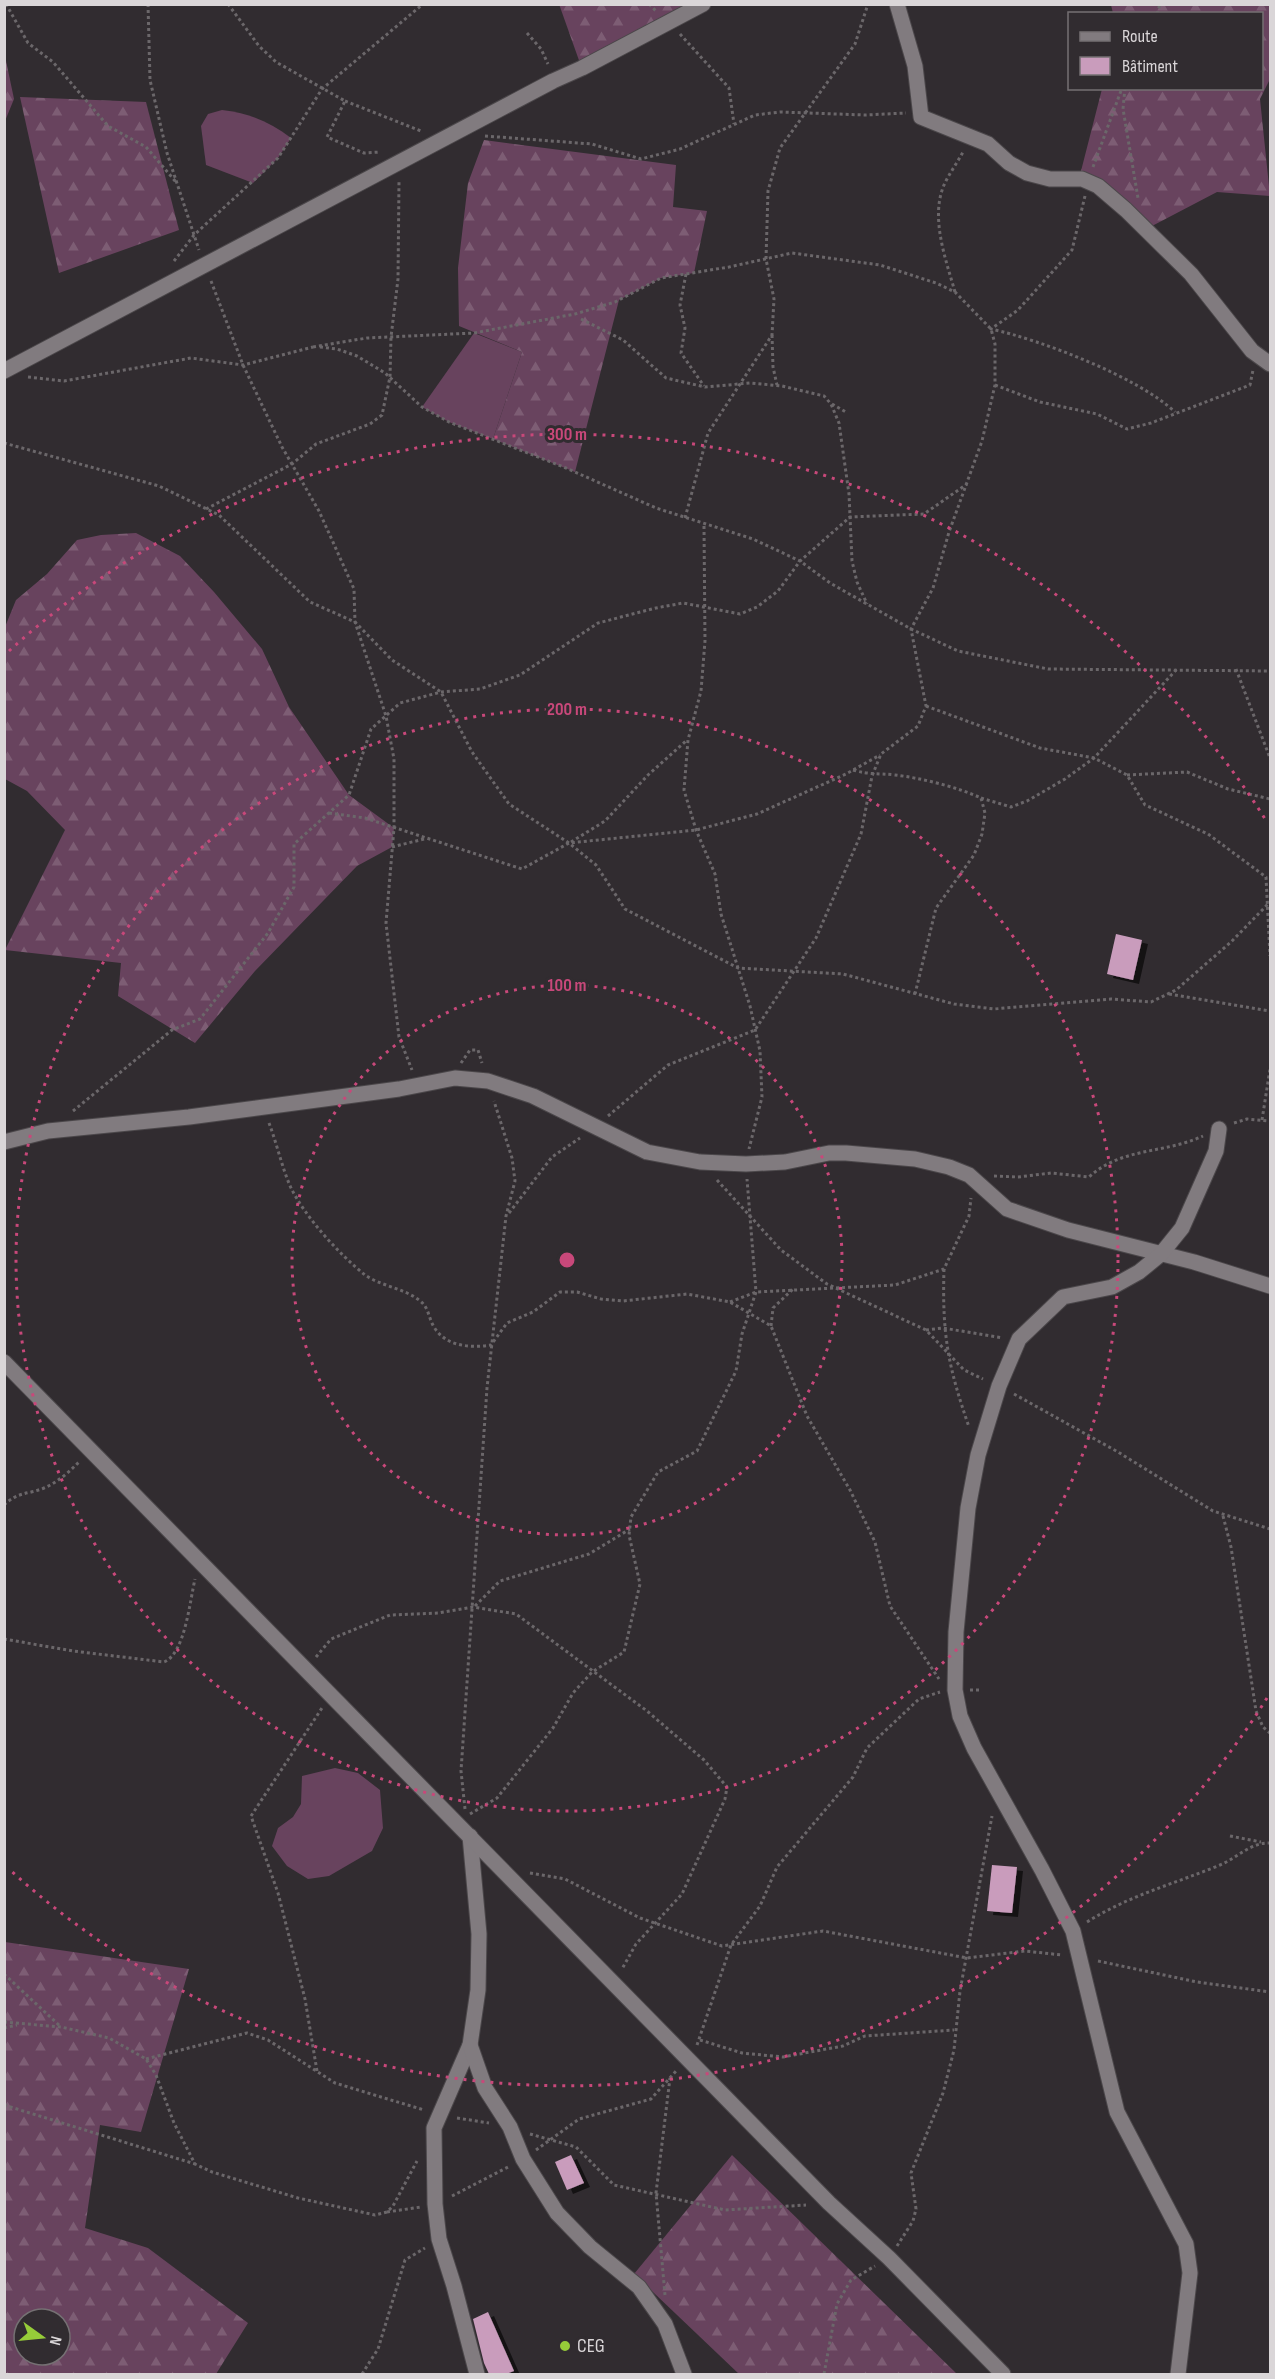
<svg xmlns="http://www.w3.org/2000/svg" width="1275" height="2379" font-family="'Sofia Sans Condensed',sans-serif">
<style>
.grass{fill:#68435e}
.forest{fill:url(#forest-firs);fill-rule:evenodd}
.building{fill:#c99cbc;filter:url(#shadow)}
.lines{fill:none;stroke-linecap:round;stroke-linejoin:round}
.street-casing{stroke:#4b474a;stroke-width:17}
.secondary-casing{stroke:#4b474a;stroke-width:17}
.path{stroke:#6b676a;stroke-width:3;stroke-dasharray:3 3;stroke-linecap:butt}
.street{stroke:#817b7f;stroke-width:15}
.secondary{stroke:#817b7f;stroke-width:15}
.ring{fill:none;stroke:#c8487a;stroke-width:3;stroke-dasharray:3 6}
.poi-dot{fill:#96cc39;stroke:#312c30;stroke-width:2}
.labels{text-anchor:middle;dominant-baseline:central;stroke-width:6;stroke-linejoin:round;paint-order:stroke}
.poi-label{font-size:20px;fill:#dad6d8;stroke:#312c30;text-anchor:start}
.centre{fill:#c8487a;stroke:#312c30;stroke-width:3}
.ring-label{font-size:18px;text-anchor:middle;font-weight:bold;fill:#c8487a;stroke:#312c30;stroke-width:6;stroke-linejoin:round;paint-order:stroke}
</style>
<defs>
<pattern id="forest-firs" width="22" height="20" patternUnits="userSpaceOnUse" patternTransform="scale(1.5)"><rect width="22" height="20" fill="#68435e"/><path d="M5 1l3.5 6h-7zM16 11l3.5 6h-7z" fill="#7d5d74"/></pattern>
<filter id="shadow"><feDropShadow dx="6" dy="4" stdDeviation="0" flood-color="#0009"/></filter>
</defs>
<rect width="100%" height="100%" fill="#312c30"/>
<!-- grass -->
<g class="grass">
<path d="M222,110C249,113 270,122 291,138L278,158L253,183L206,165L201,126L208,114Z"/>
<path d="M474,333L522,352L493,439L449,422L422,407Z"/>
<path d="M335,1768L358,1773L380,1790L383,1828L372,1851L329,1876L308,1879L287,1866L272,1846L278,1828L293,1817L301,1804L302,1776Z"/>
</g>
<!-- forest -->
<g class="forest">
<path d="M559,4L697,5L581,66Z"/>
<path d="M1111,5H1270V79L1260,99L1270,196L1217,192L1152,226L1082,179L1081,171L1102,89L1262,88V14L1113,13Z"/>
<path d="M5,56L14,99L5,121H4Z"/>
<path d="M20,97L146,102L179,230L59,273Z"/>
<path d="M484,140L676,165L673,207L707,211L694,273L661,278L619,300L575,472L493,439L522,352L459,326L458,268L468,183Z"/>
<path d="M136,533L180,556L214,592L262,649L289,707L349,795L394,828L392,847L357,866L255,971L195,1043L118,996L121,963L5,950L65,830L27,791L5,779V627L16,600L47,574L77,540L101,535Z"/>
<path d="M5,1942L189,1969L141,2132L100,2125L85,2228L148,2248L248,2323L216,2374H5ZM24,2319H60V2355H24Z"/>
<path d="M732,2155L957,2374H739L634,2274Z"/>
</g>
<!-- building -->
<g class="building">
<path d="M1116,934L1142,940L1133,980L1107,974Z"/>
<path d="M992,1865L1017,1867L1012,1913L987,1911Z"/>
<path d="M571,2155L584,2183L567,2190L555,2162Z"/>
<path d="M488,2312L514,2371L506,2374H489L484,2363L473,2319Z"/>
</g>
<g class="lines">
<defs>
<g id="street">
<path d="M897,4L915,66L921,117L988,144L1009,163L1027,173L1050,179H1082L1098,186L1126,210L1191,274L1252,351L1270,364"/>
<path d="M4,1142L48,1131L189,1117L399,1089L455,1078L488,1081L533,1096L647,1152L700,1162L746,1164L785,1162L829,1153H846L915,1159L949,1167L969,1175L1007,1209L1068,1230L1194,1262L1270,1286"/>
<path d="M470,1836L479,1934L478,1990L470,2045L434,2128L435,2204L439,2239L454,2286L477,2374"/>
<path d="M470,2045L485,2088L510,2127L523,2159L557,2213L590,2247L639,2287L665,2324L684,2374"/>
<path d="M1178,2374L1190,2273L1186,2244L1117,2112L1073,1931L1042,1870L974,1748L960,1716L955,1690L956,1632L968,1508L978,1455L999,1386L1019,1339L1063,1297L1112,1287L1139,1272L1161,1254L1182,1228L1216,1151L1219,1129"/>
</g>
<g id="secondary">
<path d="M4,371L553,81L582,68L703,4"/>
<path d="M4,1362L829,2203L889,2258L1003,2374"/>
</g>
</defs>
<!-- street casing -->
<use href="#street" class="street-casing"/>
<!-- secondary casing -->
<use href="#secondary" class="secondary-casing"/>
<!-- path -->
<g class="path">
<path d="M6,4L28,43L53,62L108,126L146,147L176,182"/>
<path d="M148,4L150,80L167,153L199,250"/>
<path d="M228,4L259,46L276,62L345,101L327,137L364,153L380,152"/>
<path d="M649,4L656,11"/>
<path d="M1157,14L1160,4"/>
<path d="M527,33L541,49L548,64"/>
<path d="M680,34L729,88L734,124"/>
<path d="M1125,88L1123,109L1138,198"/>
<path d="M345,101L421,131"/>
<path d="M485,136L592,144L641,159L680,149L755,115L780,112L865,115L906,113"/>
<path d="M1093,167L1122,88"/>
<path d="M1085,196L1072,250L1018,310L991,329C1041,340 1138,377 1175,412"/>
<path d="M174,261L194,235L278,158L322,89L423,4"/>
<path d="M686,274L680,305L685,328L681,353L704,386"/>
<path d="M211,281L243,365L282,447L319,511L354,589L355,622L386,716L394,759V828L386,923L399,1037L412,1070"/>
<path d="M955,292C946,260 930,218 944,185C949,174 957,163 963,152"/>
<path d="M581,319L623,340L666,378L705,387L750,383L782,386L824,396L831,404L839,423L849,494L852,561L857,582L867,604"/>
<path d="M772,335L773,367L777,385"/>
<path d="M313,347L367,338L474,333L575,314L615,302L661,278L729,267L792,253L880,265L936,283L955,292L991,329L995,344V385L982,441L949,532L933,588L911,629L926,706L918,726L881,754L872,776L861,834L816,938L755,1030L668,1065L608,1116"/>
<path d="M320,347L337,349L357,356L385,373L422,407L449,422L566,468L656,508L753,539L800,561L830,583L911,629L958,651L1048,669L1270,671"/>
<path d="M28,377L64,381L191,358L243,365L313,347"/>
<path d="M995,385L1040,402L1097,414L1127,429L1151,423L1250,385L1253,370"/>
<path d="M832,404L846,412"/>
<path d="M4,443L159,486L219,515L310,602L355,622L392,660L441,692L472,752L509,804L569,843L596,865L625,909L738,968L843,974L954,1004L994,1009L1111,999L1151,1002L1176,990L1231,942L1270,902"/>
<path d="M206,509L292,464L316,444L370,424L382,415L390,377L391,337L398,279L399,181"/>
<path d="M685,518L708,433L772,335L774,299L766,259L768,191L780,148L855,44L868,4"/>
<path d="M704,526L705,641L701,691L688,740L684,790L696,830L715,874L721,914L750,1006L760,1051L762,1097L749,1149"/>
<path d="M1236,669L1270,758"/>
<path d="M926,706L1040,748L1094,758L1127,775L1145,805L1208,834L1266,877L1270,956"/>
<path d="M853,770C870,775 878,773 895,775C921,778 957,787 981,798L985,813L982,834L974,855L936,908L915,994"/>
<path d="M1127,775L1187,772L1228,789L1270,799"/>
<path d="M981,798L1011,807L1027,801L1065,779L1094,758L1177,669"/>
<path d="M329,813L365,818L522,869L569,843L696,830L757,814L846,774L880,755"/>
<path d="M571,842L605,821L648,775L687,740"/>
<path d="M392,847L424,839"/>
<path d="M1169,994L1270,1011"/>
<path d="M461,1063L470,1050H478L482,1063"/>
<path d="M73,1111L172,1030L200,1019L268,933L294,887V844L349,795L371,729L400,703L441,692L480,689L520,675L598,623L656,608L683,603L740,614L757,607L778,591L800,561L850,517L924,514L967,484"/>
<path d="M1262,1120L1270,1069"/>
<path d="M269,1123C277,1144 282,1168 291,1188C306,1218 339,1254 365,1275C381,1286 403,1288 419,1300C429,1307 428,1317 434,1327C446,1347 471,1348 491,1345L507,1323L533,1312L560,1292H577L601,1299L623,1301L687,1294L730,1302L771,1326L807,1416L850,1490L875,1542L890,1606L939,1679"/>
<path d="M1234,1123L1247,1119L1270,1121"/>
<path d="M994,1176L1018,1177L1051,1173L1089,1177C1122,1147 1164,1154 1203,1136"/>
<path d="M717,1180L781,1250L827,1284L926,1330L964,1370L983,1379"/>
<path d="M509,1213L552,1157L580,1138"/>
<path d="M944,1269C942,1335 948,1366 969,1427"/>
<path d="M730,1302L756,1292L895,1285L944,1269L969,1216L971,1198"/>
<path d="M771,1326L773,1308L793,1289"/>
<path d="M926,1330L943,1328L1003,1338"/>
<path d="M1014,1394L1118,1452L1213,1511L1270,1529"/>
<path d="M4,1505C19,1491 27,1495 44,1488C58,1482 69,1472 79,1462"/>
<path d="M1223,1516L1231,1547L1256,1711L1263,1727L1270,1733"/>
<path d="M475,1606L500,1581L589,1554L630,1529"/>
<path d="M4,1639L73,1651L164,1662C185,1654 190,1600 195,1579"/>
<path d="M316,1657L331,1639L390,1615L438,1613L473,1607L516,1614L647,1711L704,1760L727,1787L725,1799L682,1894L636,1944L622,1969"/>
<path d="M970,1690H980"/>
<path d="M465,1809L461,1771L487,1388L506,1216L515,1181L512,1158L494,1101"/>
<path d="M470,1814L497,1798L553,1728L573,1693L592,1672L624,1652L640,1584L629,1535L631,1517L658,1472L697,1451L736,1371L742,1334L756,1292L747,1179"/>
<path d="M1230,1836L1261,1842"/>
<path d="M530,1873L565,1879L640,1918L722,1946L823,1931L967,1958L1025,1951L1062,1955"/>
<path d="M1087,1922C1130,1895 1174,1884 1220,1865C1237,1858 1251,1842 1270,1843"/>
<path d="M1098,1961L1197,1982L1270,1992"/>
<path d="M4,1974L60,2026"/>
<path d="M4,2022L61,2027L109,2038L146,2059L156,2075L174,2123L195,2164L212,2172L298,2198L375,2215L387,2212L393,2206L417,2161"/>
<path d="M4,2028L17,2025"/>
<path d="M700,2040L742,2053L783,2057L843,2046L865,2036L954,2030"/>
<path d="M697,2045L731,1945L760,1906L777,1867L853,1777L867,1748L919,1699L940,1692"/>
<path d="M146,2059L247,2033L268,2040L335,2083L424,2110"/>
<path d="M317,2071L305,1999L278,1893L251,1816L322,1708"/>
<path d="M4,2105L195,2164"/>
<path d="M457,2118L489,2123"/>
<path d="M530,2134L576,2147L614,2185L725,2210L806,2205"/>
<path d="M536,2150L579,2119L651,2099L676,2071"/>
<path d="M452,2196L510,2166"/>
<path d="M387,2212L421,2207"/>
<path d="M897,2246L913,2221L916,2209L911,2173L943,2093L954,2050L960,1991L992,1816"/>
<path d="M665,2295L656,2193L670,2078"/>
<path d="M362,2374L378,2349L405,2260L425,2248"/>
<path d="M824,2374L837,2304L851,2280L875,2266"/>
</g>
<!-- street -->
<use href="#street" class="street"/>
<!-- secondary -->
<use href="#secondary" class="secondary"/>
</g>
<!-- distance rings -->
<g class="ring">
<circle cx="567" cy="1260" r="275"/>
<circle cx="567" cy="1260" r="551"/>
<path d="M1267 1698A826 826 0 0 1 9 1869M9 651A826 826 0 0 1 1267 822"/>
</g>
<!-- markers -->
<circle class="poi-dot" cx="565" cy="2346" r="6"/>
<g class="labels">
<!-- poi labels -->
<g class="poi-label">
<text x="577" y="2346">CEG</text>
</g>
</g>
<circle cx="567" cy="1260" r="9" class="centre"/>
<g class="ring-label">
<text x="567" y="440">300 m</text>
<text x="567" y="715">200 m</text>
<text x="567" y="991">100 m</text>
</g>
<!-- border -->
<rect width="1275" height="2379" fill="none" stroke="#dad6d8" stroke-width="12"/>
<!-- legend -->
<rect x="1068" y="12" width="195" height="78" fill="#312c30" stroke="#757073" stroke-width="1.5"/>
<rect x="1080" y="32" width="30" height="9" fill="#817b7f" stroke="#757073" stroke-width="1.5"/>
<text x="1122" y="42" font-size="18" fill="#dad6d8">Route</text>
<rect x="1080" y="57" width="30" height="18" fill="#c99cbc" stroke="#757073" stroke-width="1.5"/>
<text x="1122" y="72" font-size="18" fill="#dad6d8">Bâtiment</text>
<!-- north arrow -->
<g transform="translate(42 2337) rotate(105)"><circle r="28" fill="#312c30" stroke="#757073" stroke-width="1.5"/>
<path d="M0-4.5L10 22L0 15L-10 22Z" fill="#96cc39"/>
<text y="-9" font-size="16" font-weight="bold" text-anchor="middle" fill="#dad6d8">N</text>
</g>
</svg>
